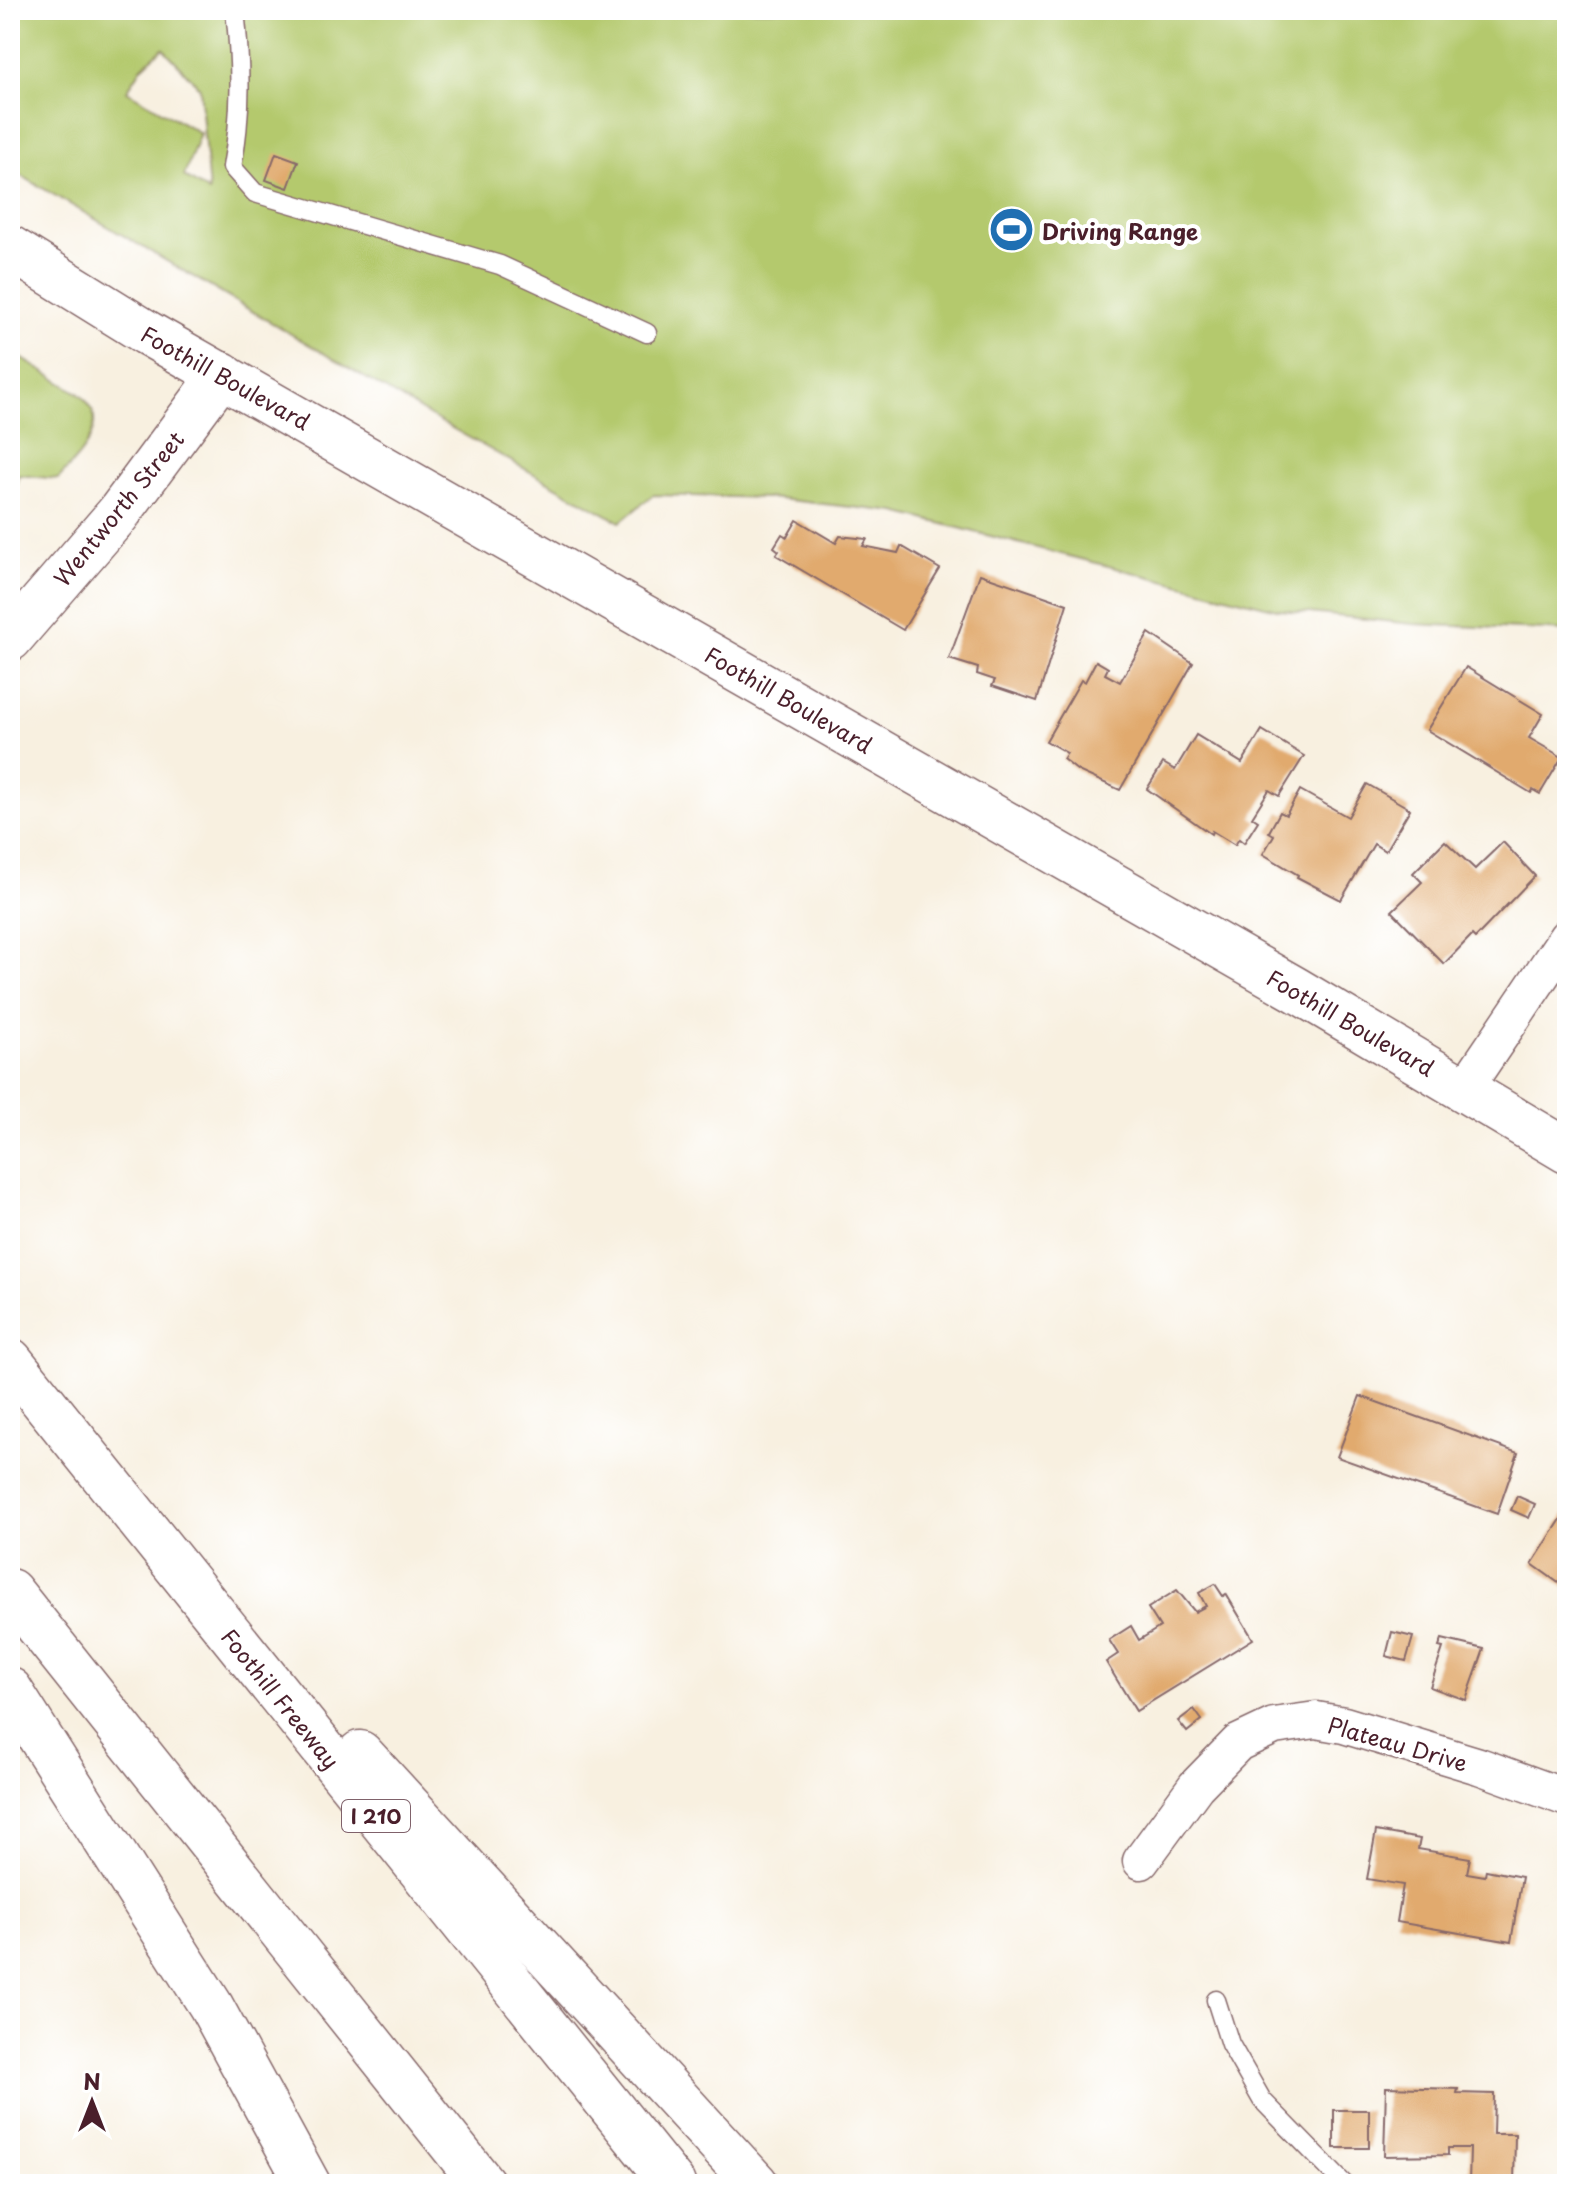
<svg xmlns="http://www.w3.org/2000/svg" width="1577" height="2194" font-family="'Playpen Sans',sans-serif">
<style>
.green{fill:#b4c96d;stroke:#7f744c;stroke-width:2;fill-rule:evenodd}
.building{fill:#e1aa6e}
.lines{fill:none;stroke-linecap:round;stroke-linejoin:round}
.service-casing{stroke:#87686a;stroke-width:21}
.minor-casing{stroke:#87686a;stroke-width:39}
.secondary-casing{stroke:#87686a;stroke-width:47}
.primary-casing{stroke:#87686a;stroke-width:47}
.motorway-casing{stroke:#87686a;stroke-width:47}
.service{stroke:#fff;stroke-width:18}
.minor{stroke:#fff;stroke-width:36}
.secondary{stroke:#fff;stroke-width:44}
.primary{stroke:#fff;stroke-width:44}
.motorway{stroke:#fff;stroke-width:44}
.labels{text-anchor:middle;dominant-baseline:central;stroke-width:8;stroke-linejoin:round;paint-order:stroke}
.shield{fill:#fff;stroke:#80626b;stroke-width:2}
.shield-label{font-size:20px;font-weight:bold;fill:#4a1f2b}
.poi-label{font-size:22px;font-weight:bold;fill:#4a1f2b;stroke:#fff;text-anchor:start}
.street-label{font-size:22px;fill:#4a1f2b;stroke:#fff}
</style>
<rect width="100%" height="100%" fill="#fff"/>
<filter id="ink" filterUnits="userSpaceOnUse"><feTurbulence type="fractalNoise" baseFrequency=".0125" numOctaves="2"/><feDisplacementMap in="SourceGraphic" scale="16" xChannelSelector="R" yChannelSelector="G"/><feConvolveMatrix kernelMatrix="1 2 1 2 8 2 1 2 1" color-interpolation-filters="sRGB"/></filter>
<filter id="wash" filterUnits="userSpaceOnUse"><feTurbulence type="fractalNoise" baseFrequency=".006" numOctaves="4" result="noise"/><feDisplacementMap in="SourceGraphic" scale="32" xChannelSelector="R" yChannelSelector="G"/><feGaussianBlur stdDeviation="1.8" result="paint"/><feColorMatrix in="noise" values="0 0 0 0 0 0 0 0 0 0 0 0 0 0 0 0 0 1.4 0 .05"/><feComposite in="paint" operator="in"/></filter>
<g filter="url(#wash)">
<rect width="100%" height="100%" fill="#f8f0e0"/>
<!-- green -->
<g class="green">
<path d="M10,10H1567V631L1412,624L1281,610L896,512L769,498L653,495L620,522L432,417L10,169ZM163,48L200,88L209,192L184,176L200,133L127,91L142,67Z"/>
<path d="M10,351L78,393C115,422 80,455 58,479L18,475L15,493L10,492Z"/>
</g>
<g id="blocks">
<!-- building -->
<g class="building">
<path d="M276,153L298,161L288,188L266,180Z"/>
<path d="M797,520L836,543L840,536L867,539L863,546L898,553L901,546L940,569L903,630L776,555L779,551L774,547L782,534L787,537Z"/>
<path d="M980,574L1067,604L1037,701L992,686L995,680L977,674L978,668L949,659Z"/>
<path d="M1149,633L1193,663L1120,790L1078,771L1063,759L1067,753L1046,741L1081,680L1085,682L1096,661L1108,668L1105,674L1120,682Z"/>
<path d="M1466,667L1543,714L1529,738L1562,757L1540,794L1533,790L1531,793L1427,730Z"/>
<path d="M1262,730L1304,756L1279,796L1269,790L1252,817L1258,821L1244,843L1239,839L1235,845L1212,831L1211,834L1147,789L1163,763L1175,770L1196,735L1242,763Z"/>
<path d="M1367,784L1410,809L1385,851L1374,844L1341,900L1297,877L1298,875L1263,854L1274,835L1269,832L1280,812L1286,815L1300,790L1348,817Z"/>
<path d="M1445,841L1475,869L1503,842L1535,876L1475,938L1472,935L1444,964L1392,911L1422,882L1413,873Z"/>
<path d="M1360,1396L1518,1453L1497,1514L1337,1457Z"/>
<path d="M1517,1496L1535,1504L1529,1518L1511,1510Z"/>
<path d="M1567,1510V1589L1532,1564Z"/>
<path d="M1215,1584L1223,1596L1226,1594L1253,1639L1136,1711L1106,1662L1118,1654L1109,1640L1131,1626L1139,1640L1160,1627L1148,1608L1177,1590L1195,1612L1206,1606L1199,1593Z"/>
<path d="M1392,1632L1413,1637L1406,1661L1386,1656Z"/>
<path d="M1442,1639L1484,1649L1466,1700L1430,1687L1443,1648L1439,1647Z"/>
<path d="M1194,1709L1202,1720L1187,1732L1178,1721Z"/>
<path d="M1376,1831L1420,1839L1418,1849L1470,1858L1467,1873L1485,1876L1486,1870L1522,1877L1511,1942L1397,1922L1403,1885L1367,1879Z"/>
<path d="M1386,2087L1458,2089L1457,2093L1494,2094L1493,2134H1515L1514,2184H1469L1470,2148H1448V2155L1384,2156Z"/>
<rect x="1334" y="2110" width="35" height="38"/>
</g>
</g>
</g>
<g filter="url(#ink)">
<use href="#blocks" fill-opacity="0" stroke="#87686a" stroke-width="2"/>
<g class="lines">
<defs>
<g id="service">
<path d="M235,10C241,64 242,114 232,167L255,193L500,265L647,333"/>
<path d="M1216,2000L1230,2044L1262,2100L1344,2184"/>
</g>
<g id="minor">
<path d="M1465,1088L1567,937"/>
<path d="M1141,1861L1196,1786L1238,1743L1274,1726L1316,1720L1344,1725L1479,1766L1567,1798"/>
</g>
<path id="secondary" d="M10,639L118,514L222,374"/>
<path id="primary" d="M10,248L147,333L1295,989L1567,1151"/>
<g id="motorway">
<path d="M10,1360L673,2184"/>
<path d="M10,1591L483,2184"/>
<path d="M10,1690L211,2006L308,2184"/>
<path d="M360,1753L756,2184"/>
</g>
</defs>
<!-- service casing -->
<use href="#service" class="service-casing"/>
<!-- minor casing -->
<use href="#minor" class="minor-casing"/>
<!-- secondary casing -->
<use href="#secondary" class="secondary-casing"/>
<!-- primary casing -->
<use href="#primary" class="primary-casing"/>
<!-- motorway casing -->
<use href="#motorway" class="motorway-casing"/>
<!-- service -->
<use href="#service" class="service"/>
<!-- minor -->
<use href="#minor" class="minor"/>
<!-- secondary -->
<use href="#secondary" class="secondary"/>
<!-- primary -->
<use href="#primary" class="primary"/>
<!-- motorway -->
<use href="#motorway" class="motorway"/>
</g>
</g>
<!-- icons -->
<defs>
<symbol id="stadium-disc" viewBox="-11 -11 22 22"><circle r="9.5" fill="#1f6fb2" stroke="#fff"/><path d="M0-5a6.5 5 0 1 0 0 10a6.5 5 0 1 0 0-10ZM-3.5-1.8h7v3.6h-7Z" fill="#fff"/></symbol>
</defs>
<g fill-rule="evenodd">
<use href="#stadium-disc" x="986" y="204" width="51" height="51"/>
</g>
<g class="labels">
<!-- shield labels -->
<rect class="shield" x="342" y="1800" width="68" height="32" rx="6"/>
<g class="shield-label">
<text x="376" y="1816">I 210</text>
</g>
<!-- poi labels -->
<g class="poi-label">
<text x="1042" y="230">Driving Range</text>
</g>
<!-- street labels -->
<g class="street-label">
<text transform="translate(226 377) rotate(29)">Foothill Boulevard</text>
<text transform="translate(118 508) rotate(-51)">Wentworth Street</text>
<text transform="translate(789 699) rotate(30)">Foothill Boulevard</text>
<text transform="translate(1351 1022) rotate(30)">Foothill Boulevard</text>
<text transform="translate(281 1698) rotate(51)">Foothill Freeway</text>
<text transform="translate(1398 1743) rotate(16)">Plateau Drive</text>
</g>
</g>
<!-- margin -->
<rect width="1577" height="2194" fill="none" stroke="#fff" stroke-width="40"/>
<!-- north arrow -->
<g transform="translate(92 2102)" stroke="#ffffff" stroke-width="6" paint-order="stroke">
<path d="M0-6L14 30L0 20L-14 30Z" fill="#4a1f2b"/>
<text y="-12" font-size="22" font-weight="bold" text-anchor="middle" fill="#4a1f2b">N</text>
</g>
</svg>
